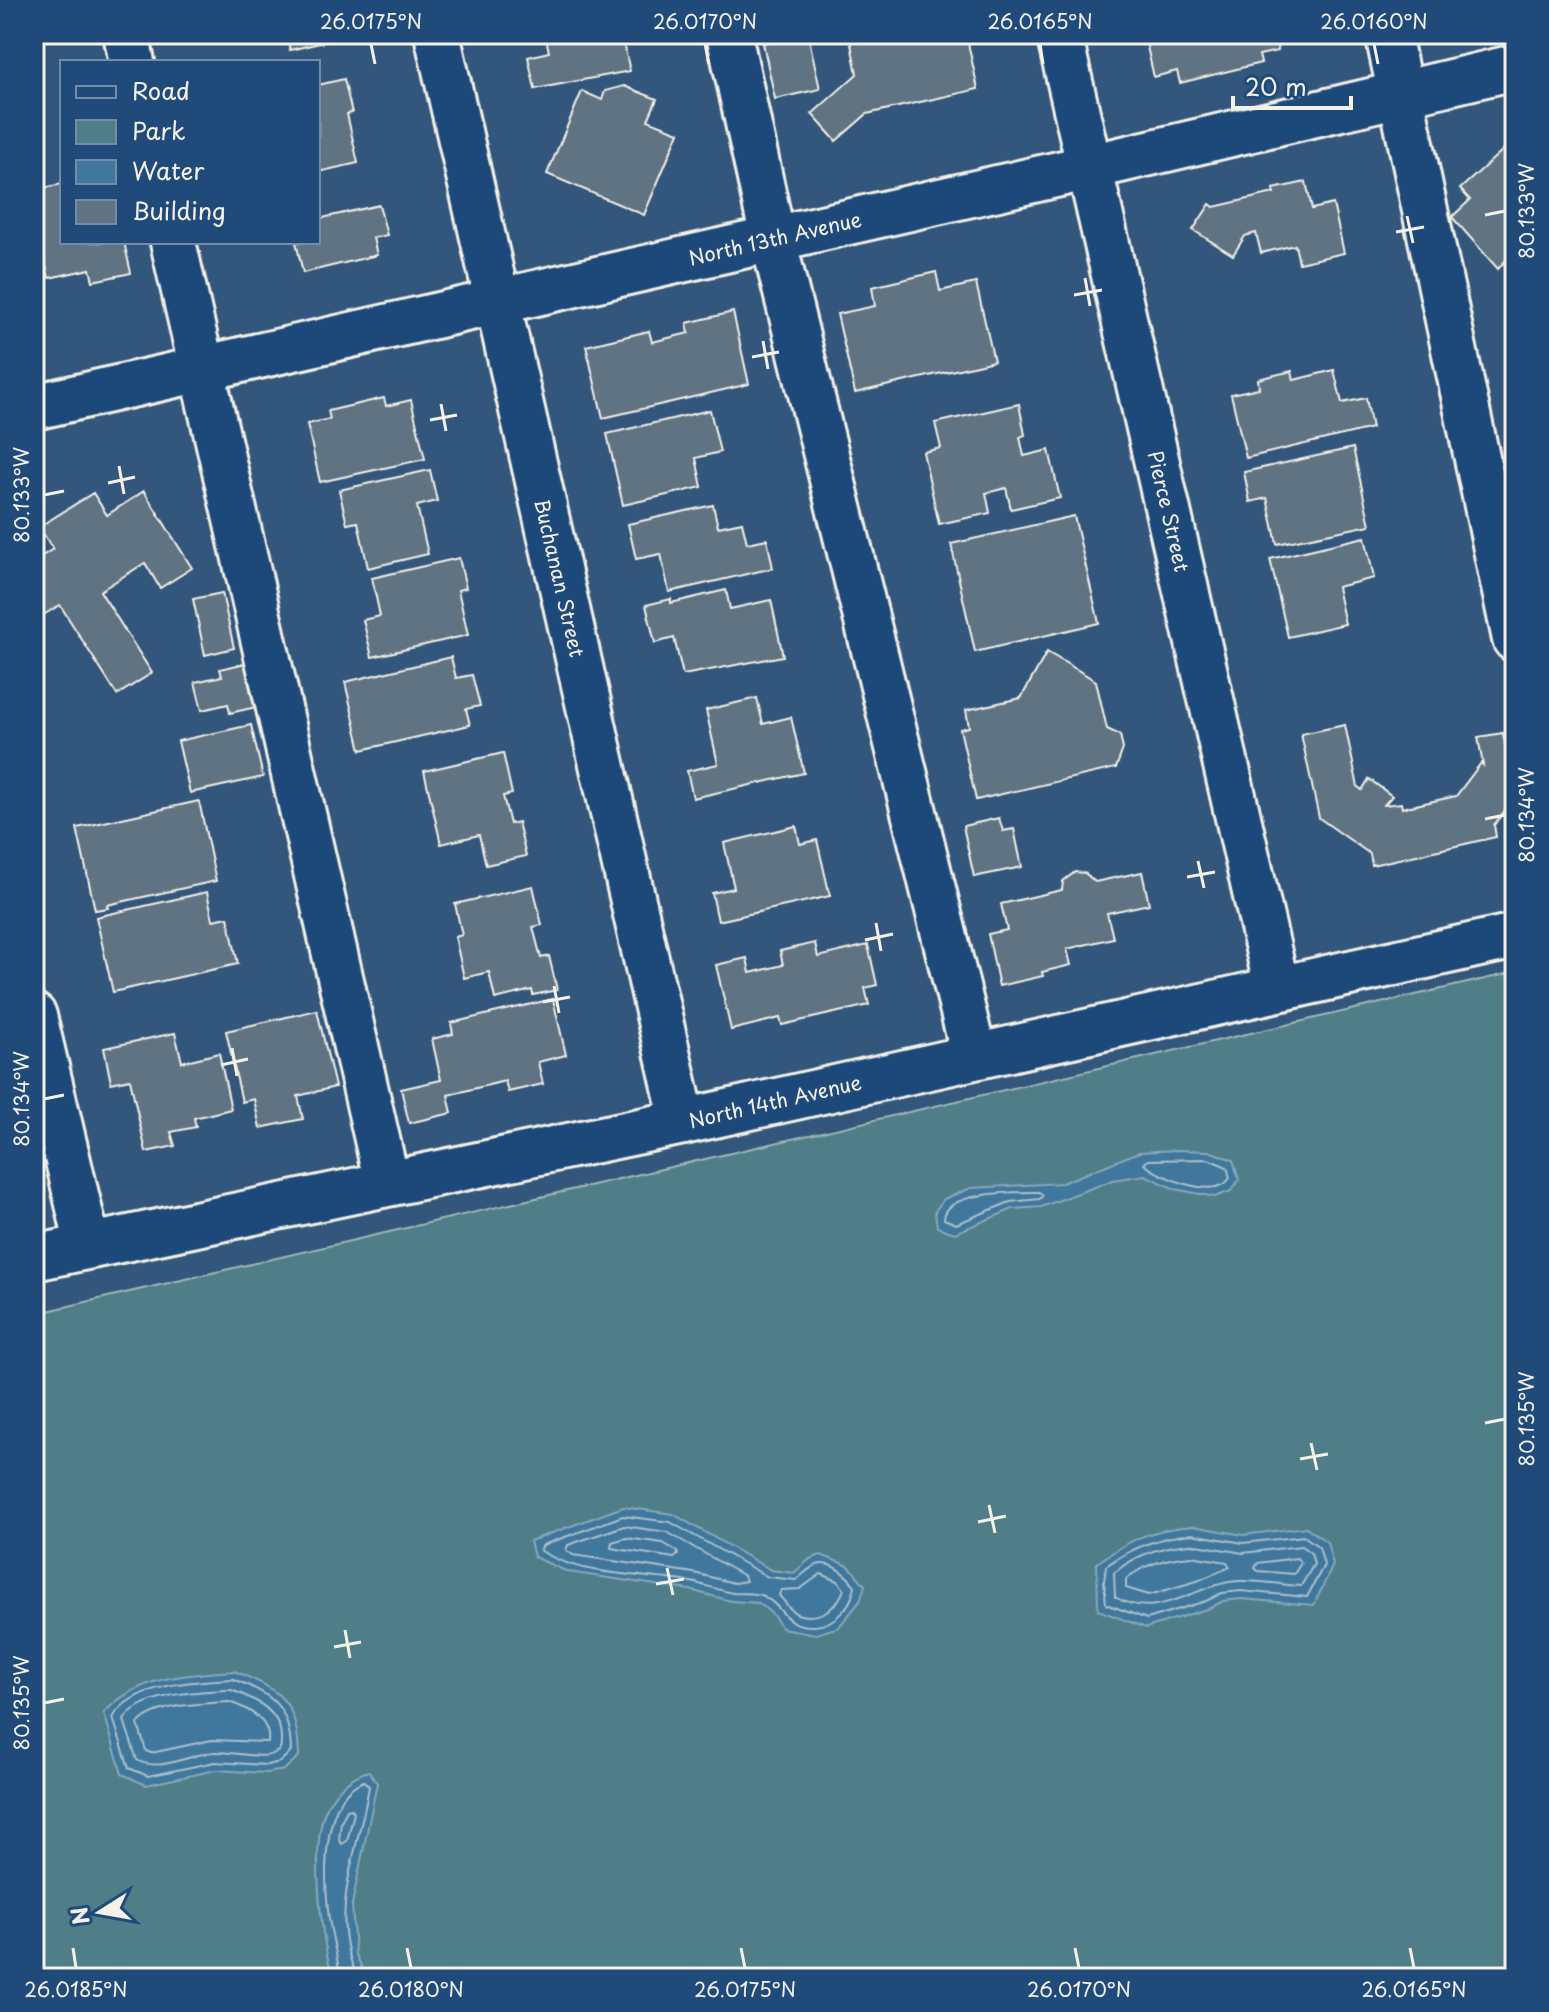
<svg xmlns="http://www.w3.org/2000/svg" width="1549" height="2012" font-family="'Playpen Sans',sans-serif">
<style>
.green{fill:#4f7e88;stroke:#a2b8b8;stroke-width:2}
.water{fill:#40779d;stroke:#88a8bb;stroke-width:2}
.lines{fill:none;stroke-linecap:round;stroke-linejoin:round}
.shore{stroke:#acc0ca;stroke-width:2}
.building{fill:#617382;stroke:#f4f1e8;stroke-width:2}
.minor-casing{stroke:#f4f1e8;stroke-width:50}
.minor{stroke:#1f4a7a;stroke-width:44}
.ticks{fill:none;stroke:#f4f1e8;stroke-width:3}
.labels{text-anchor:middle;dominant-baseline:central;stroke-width:6;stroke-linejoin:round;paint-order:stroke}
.street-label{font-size:20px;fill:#f4f1e8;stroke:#1f4a7a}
.neatline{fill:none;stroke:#f4f1e8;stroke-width:3}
.ticks-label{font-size:20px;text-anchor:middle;fill:#f4f1e8}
</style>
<rect width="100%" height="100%" fill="#33567c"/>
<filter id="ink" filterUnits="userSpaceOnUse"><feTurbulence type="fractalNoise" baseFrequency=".0125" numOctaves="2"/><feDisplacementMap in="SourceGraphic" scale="16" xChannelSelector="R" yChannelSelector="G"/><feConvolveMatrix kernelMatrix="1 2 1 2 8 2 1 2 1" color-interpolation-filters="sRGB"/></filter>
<g filter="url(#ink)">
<!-- green -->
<path class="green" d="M1515,972V1978H34V1314Z"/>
<!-- water -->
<g class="water">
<path d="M1177,1150L1209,1151L1233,1160L1239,1180L1231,1191L1215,1197L1175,1189L1145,1175L1113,1180L1041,1207L1013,1209L955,1233L937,1227L935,1211L944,1199L971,1188L1062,1183L1139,1152Z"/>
<path d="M623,1507L673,1514L771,1570L794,1573L810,1559L821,1555L849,1566L865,1585L860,1601L839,1627L816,1634L782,1628L773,1615L759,1603L731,1601L690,1590L568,1572L534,1557L530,1541Z"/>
<path d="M1193,1526L1243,1535L1306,1527L1327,1542L1333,1565L1314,1605L1241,1599L1223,1601L1210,1608L1146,1628L1098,1610L1097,1563C1130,1539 1152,1529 1193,1526Z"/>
<path d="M234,1671C283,1691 297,1702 299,1756L284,1770L267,1773L216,1770L146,1785L122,1774L104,1713C139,1675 186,1675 234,1671Z"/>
<path d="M369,1771L377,1783L352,1904L355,1954L367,1978H333C321,1940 312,1855 323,1817C330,1795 347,1777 369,1771Z"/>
</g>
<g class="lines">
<!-- shore -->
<g class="shore">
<path d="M1208,1159L1227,1167L1230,1178C1216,1201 1159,1177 1144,1164L1148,1160Z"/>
<path d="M1039,1192L1043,1195L1040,1199L1010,1202L956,1224L944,1219C944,1191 1018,1192 1039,1192Z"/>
<path d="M623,1516L670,1522L768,1577L796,1580C802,1576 809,1567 817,1565C831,1560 848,1576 855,1586C852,1606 835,1625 814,1626C782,1627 786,1607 763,1596C755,1592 742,1594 733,1593C718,1590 705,1585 691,1582C645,1574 579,1577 540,1550L543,1545Z"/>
<path d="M624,1526L667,1532L744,1576L746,1581L734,1583L694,1573L573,1555L566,1550L568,1545Z"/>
<path d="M1192,1534L1243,1543L1304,1536L1319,1547L1324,1565L1307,1597L1241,1591L1222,1593L1206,1601L1147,1619L1106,1604L1104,1581L1106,1566C1133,1547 1159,1537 1192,1534Z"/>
<path d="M626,1538L663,1543L677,1551L678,1555L674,1558L611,1548L612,1542Z"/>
<path d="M1191,1544L1243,1553L1301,1546L1311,1553L1314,1564L1301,1586C1281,1585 1259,1580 1239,1581C1196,1583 1158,1623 1115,1597L1114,1573C1136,1554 1163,1546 1191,1544Z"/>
<path d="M1191,1556L1227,1562L1230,1567L1197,1581L1149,1595L1126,1588V1579C1144,1564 1168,1558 1191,1556Z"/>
<path d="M1297,1558L1301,1563L1294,1574L1258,1571L1255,1568L1258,1563Z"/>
<path d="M821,1574L838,1581L844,1589C838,1608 818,1621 797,1614C790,1611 784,1601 779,1595L781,1590L800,1589Z"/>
<path d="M233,1679C273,1695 290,1706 291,1751L280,1762L267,1765L215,1762L148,1776L129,1768L113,1718C131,1683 198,1681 233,1679Z"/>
<path d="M231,1690C253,1698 280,1710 281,1737C281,1744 282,1750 275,1753C263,1760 230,1751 214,1752C190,1754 159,1773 137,1760L124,1720C139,1693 203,1691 231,1690Z"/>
<path d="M229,1702C247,1708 271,1719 268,1742L212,1740L151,1753L146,1751L138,1724C154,1704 205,1703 229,1702Z"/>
<path d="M352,1809L354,1813L347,1841L342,1844L339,1840L341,1822L347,1810Z"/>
<path d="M340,1978C338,1956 330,1933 328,1910C324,1874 322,1795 364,1781L369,1786C359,1851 326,1915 358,1978"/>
</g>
</g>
<!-- building -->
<g class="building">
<path d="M286,34H336L337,39L290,50Z"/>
<path d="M545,34H638L639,42L624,45L630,71L535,89L528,57L549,52Z"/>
<path d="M808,34L820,89L775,99L763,43Z"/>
<path d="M849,34H966L978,89L867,114L836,141L812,114L857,74Z"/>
<path d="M1144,34H1274L1278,51L1259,55L1261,63L1180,83L1177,71L1154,77Z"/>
<path d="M344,79L352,113L347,114L358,163L318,172V85Z"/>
<path d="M624,86L657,99L648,120L679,132L644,215L547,174L582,91L602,100L605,91Z"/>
<path d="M1515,139V270L1506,260L1498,269L1452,217L1470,200L1460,189Z"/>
<path d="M1306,182L1312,209L1333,204L1344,253L1299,263L1295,245L1261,253L1256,233L1245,236L1233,255L1193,230L1210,204L1214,207L1274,193L1273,189Z"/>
<path d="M62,184V242H124L131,273L93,281L90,269L49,278L34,219V190Z"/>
<path d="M379,205L387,235L373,238L377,255L303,273L296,242H318V219Z"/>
<path d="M936,272L940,291L976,283L994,361L855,393L837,314L875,306L872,287Z"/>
<path d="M34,277L41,308L34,310Z"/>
<path d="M733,312L749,384L603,418L586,346L649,331L652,342L689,333L687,323Z"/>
<path d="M1334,370L1342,403L1366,398L1372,428L1246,458L1231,394L1259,388L1258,379L1292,371L1294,380Z"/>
<path d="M384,398L386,406L411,400L425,459L320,482L307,424L330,419L328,411Z"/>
<path d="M1019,404L1025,435L1020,437L1024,456L1049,450L1060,498L1011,509L1006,488L986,493L990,513L939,524L923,452L941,448L935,423Z"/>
<path d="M710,410L720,452L696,458L702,487L623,505L607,434Z"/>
<path d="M1353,448L1370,525L1277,544L1267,498L1250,502L1244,472Z"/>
<path d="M430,470L437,501L417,506L428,554L368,568L358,522L347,524L339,490Z"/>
<path d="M144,491L192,568L160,588L145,563L100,591L152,673L117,695L60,605L40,617L34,607V561L53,549L39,527L93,493L107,515Z"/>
<path d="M713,505L718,527L742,522L747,543L767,539L773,568L669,592L661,554L636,559L628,524Z"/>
<path d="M1074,516L1099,623L975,652L951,544Z"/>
<path d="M1365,537L1374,578L1337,587L1345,624L1288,637L1270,559Z"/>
<path d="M459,558L466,588L458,590L468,635L372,657L363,620L380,616L372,578Z"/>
<path d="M726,590L730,609L771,600L783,656L683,675L674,638L655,643L646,605L671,599V603Z"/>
<path d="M222,593L234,648L205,655L193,599Z"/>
<path d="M1047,652L1096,681L1107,729L1120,735L1123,749L1116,768L976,800L960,729L969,727L966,710L1021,698Z"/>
<path d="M451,657L456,678L472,675L480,706L466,709L470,725L361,750L345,682Z"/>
<path d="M246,663L256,707L230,713L228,704L202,710L195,682L222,676L220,669Z"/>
<path d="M757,698L763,724L791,717L804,773L693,798L687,771L718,764L706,710Z"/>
<path d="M251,725L263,777L190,793L178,741Z"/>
<path d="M1345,725L1358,787L1362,790L1369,779L1392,796L1384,805L1401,803L1402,808L1456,796L1481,763L1483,765L1478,737L1503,733L1515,797L1494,825L1496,837L1372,865L1370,854L1319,818L1301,734Z"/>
<path d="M503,753L512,794L503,796L510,824L518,822L526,856L486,865L479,835L441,844L424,771Z"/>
<path d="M199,801L216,881L107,905L108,908L95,910L77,828Z"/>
<path d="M999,818L1003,831L1014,829L1022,867L974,877L963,826Z"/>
<path d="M796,826L800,844L817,840L830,896L718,921L712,893L734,888L724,843Z"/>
<path d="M1075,872L1085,873L1095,882L1142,872L1149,904L1107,913L1113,938L1067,949L1071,965L1042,972L1043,976L999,986L988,934L1007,930L1001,904L1062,890L1063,881Z"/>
<path d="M533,886L542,925L533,927L541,958L549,956L557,990L533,995L532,990L495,999L489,972L464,978L455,937L462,935L455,904Z"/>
<path d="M207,892L213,920L228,917L238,964L113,992L96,917Z"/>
<path d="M815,943L818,957L868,945L877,985L865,988L869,1005L782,1025L780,1018L731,1030L716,965L747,958L750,973L783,965L780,951Z"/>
<path d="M553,999L566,1055L538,1062L543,1084L508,1092L505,1081L448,1095L452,1113L409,1123L401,1089L441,1080L432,1039L453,1034L451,1023Z"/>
<path d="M317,1010L335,1087L298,1096L303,1119L260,1128L254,1099L242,1102L226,1031Z"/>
<path d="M175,1033L182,1062L219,1053L231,1109L194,1118L196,1127L171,1132L175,1146L146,1152L130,1079L111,1083L104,1048Z"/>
</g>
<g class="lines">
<defs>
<g id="minor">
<path d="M126,34L132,62"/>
<path d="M437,34L683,1122"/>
<path d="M729,34L773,239L974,1056"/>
<path d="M1059,34L1277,988"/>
<path d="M1388,34L1515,639"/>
<path d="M173,242L387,1183"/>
<path d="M34,407L1090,167L1515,67"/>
<path d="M34,1016L88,1246"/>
<path d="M34,1258L683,1122L1515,936"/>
</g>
</defs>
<!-- minor casing -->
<use href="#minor" class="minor-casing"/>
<!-- minor -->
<use href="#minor" class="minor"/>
</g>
</g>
<!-- ticks -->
<path class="ticks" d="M371,44L375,64M705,44L709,64M1040,44L1043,64M1374,44L1378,64M1485,215L1505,211M1407,216L1413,243M1396,232L1424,227M1085,278L1090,306M1074,295L1102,290M763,341L768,369M752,357L779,352M441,404L446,431M430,420L457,415M119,466L124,494M108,483L135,477M44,495L64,491M1485,819L1505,815M1198,861L1204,888M1187,877L1215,872M876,923L881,951M865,940L893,934M554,986L559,1013M543,1002L570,997M232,1048L237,1076M221,1065L248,1059M44,1099L64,1095M1485,1423L1505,1419M1311,1443L1317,1470M1300,1459L1328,1454M989,1505L995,1533M978,1522L1006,1516M667,1568L673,1595M656,1584L684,1579M345,1630L350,1658M334,1647L361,1642M44,1703L64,1699M73,1948L76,1968M407,1948L411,1968M741,1948L745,1968M1075,1948L1079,1968M1410,1948L1414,1968"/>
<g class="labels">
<!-- street labels -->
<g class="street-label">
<text transform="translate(775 238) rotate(-13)">North 13th Avenue</text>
<text transform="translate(1169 511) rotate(77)">Pierce Street</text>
<text transform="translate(560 578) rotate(77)">Buchanan Street</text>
<text transform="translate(775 1101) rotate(-13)">North 14th Avenue</text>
</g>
</g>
<!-- margin -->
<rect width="1549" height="2012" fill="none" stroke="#1f4a7a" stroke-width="88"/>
<!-- legend -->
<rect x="60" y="60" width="260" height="184" fill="#1f4a7a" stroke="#748da6" stroke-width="2"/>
<rect x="76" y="86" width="40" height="12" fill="#1f4a7a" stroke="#748da6" stroke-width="2"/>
<text x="132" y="100" font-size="24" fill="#f4f1e8">Road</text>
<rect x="76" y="120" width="40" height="24" fill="#4f7e88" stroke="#748da6" stroke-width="2"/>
<text x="132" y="140" font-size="24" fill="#f4f1e8">Park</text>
<rect x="76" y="160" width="40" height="24" fill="#40779d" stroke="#748da6" stroke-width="2"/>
<text x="132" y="180" font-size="24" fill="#f4f1e8">Water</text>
<rect x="76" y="200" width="40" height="24" fill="#617382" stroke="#748da6" stroke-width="2"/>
<text x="132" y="220" font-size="24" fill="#f4f1e8">Building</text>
<!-- north arrow -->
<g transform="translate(100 1912) rotate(259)" stroke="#1f4a7a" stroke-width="6" paint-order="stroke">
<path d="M0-6L14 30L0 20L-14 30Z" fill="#f4f1e8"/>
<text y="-12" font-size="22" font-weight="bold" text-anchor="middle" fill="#f4f1e8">N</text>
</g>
<!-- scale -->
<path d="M1233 96v12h118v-12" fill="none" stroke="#f4f1e8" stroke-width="4"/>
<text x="1245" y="96" font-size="24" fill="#f4f1e8" stroke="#1f4a7a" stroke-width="6" paint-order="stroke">20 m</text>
<rect x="44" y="44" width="1461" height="1924" class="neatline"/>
<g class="ticks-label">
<text x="371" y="29">26.0175°N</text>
<text x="705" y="29">26.0170°N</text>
<text x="1040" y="29">26.0165°N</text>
<text x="1374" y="29">26.0160°N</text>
<text transform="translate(1527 211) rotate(-90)" y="7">80.133°W</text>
<text transform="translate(22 495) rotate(-90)" y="7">80.133°W</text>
<text transform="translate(1527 815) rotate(-90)" y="7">80.134°W</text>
<text transform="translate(22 1099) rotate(-90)" y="7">80.134°W</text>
<text transform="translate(1527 1419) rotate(-90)" y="7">80.135°W</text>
<text transform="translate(22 1703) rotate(-90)" y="7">80.135°W</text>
<text x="76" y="1997">26.0185°N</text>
<text x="411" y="1997">26.0180°N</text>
<text x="745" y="1997">26.0175°N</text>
<text x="1079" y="1997">26.0170°N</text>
<text x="1414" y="1997">26.0165°N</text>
</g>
</svg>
